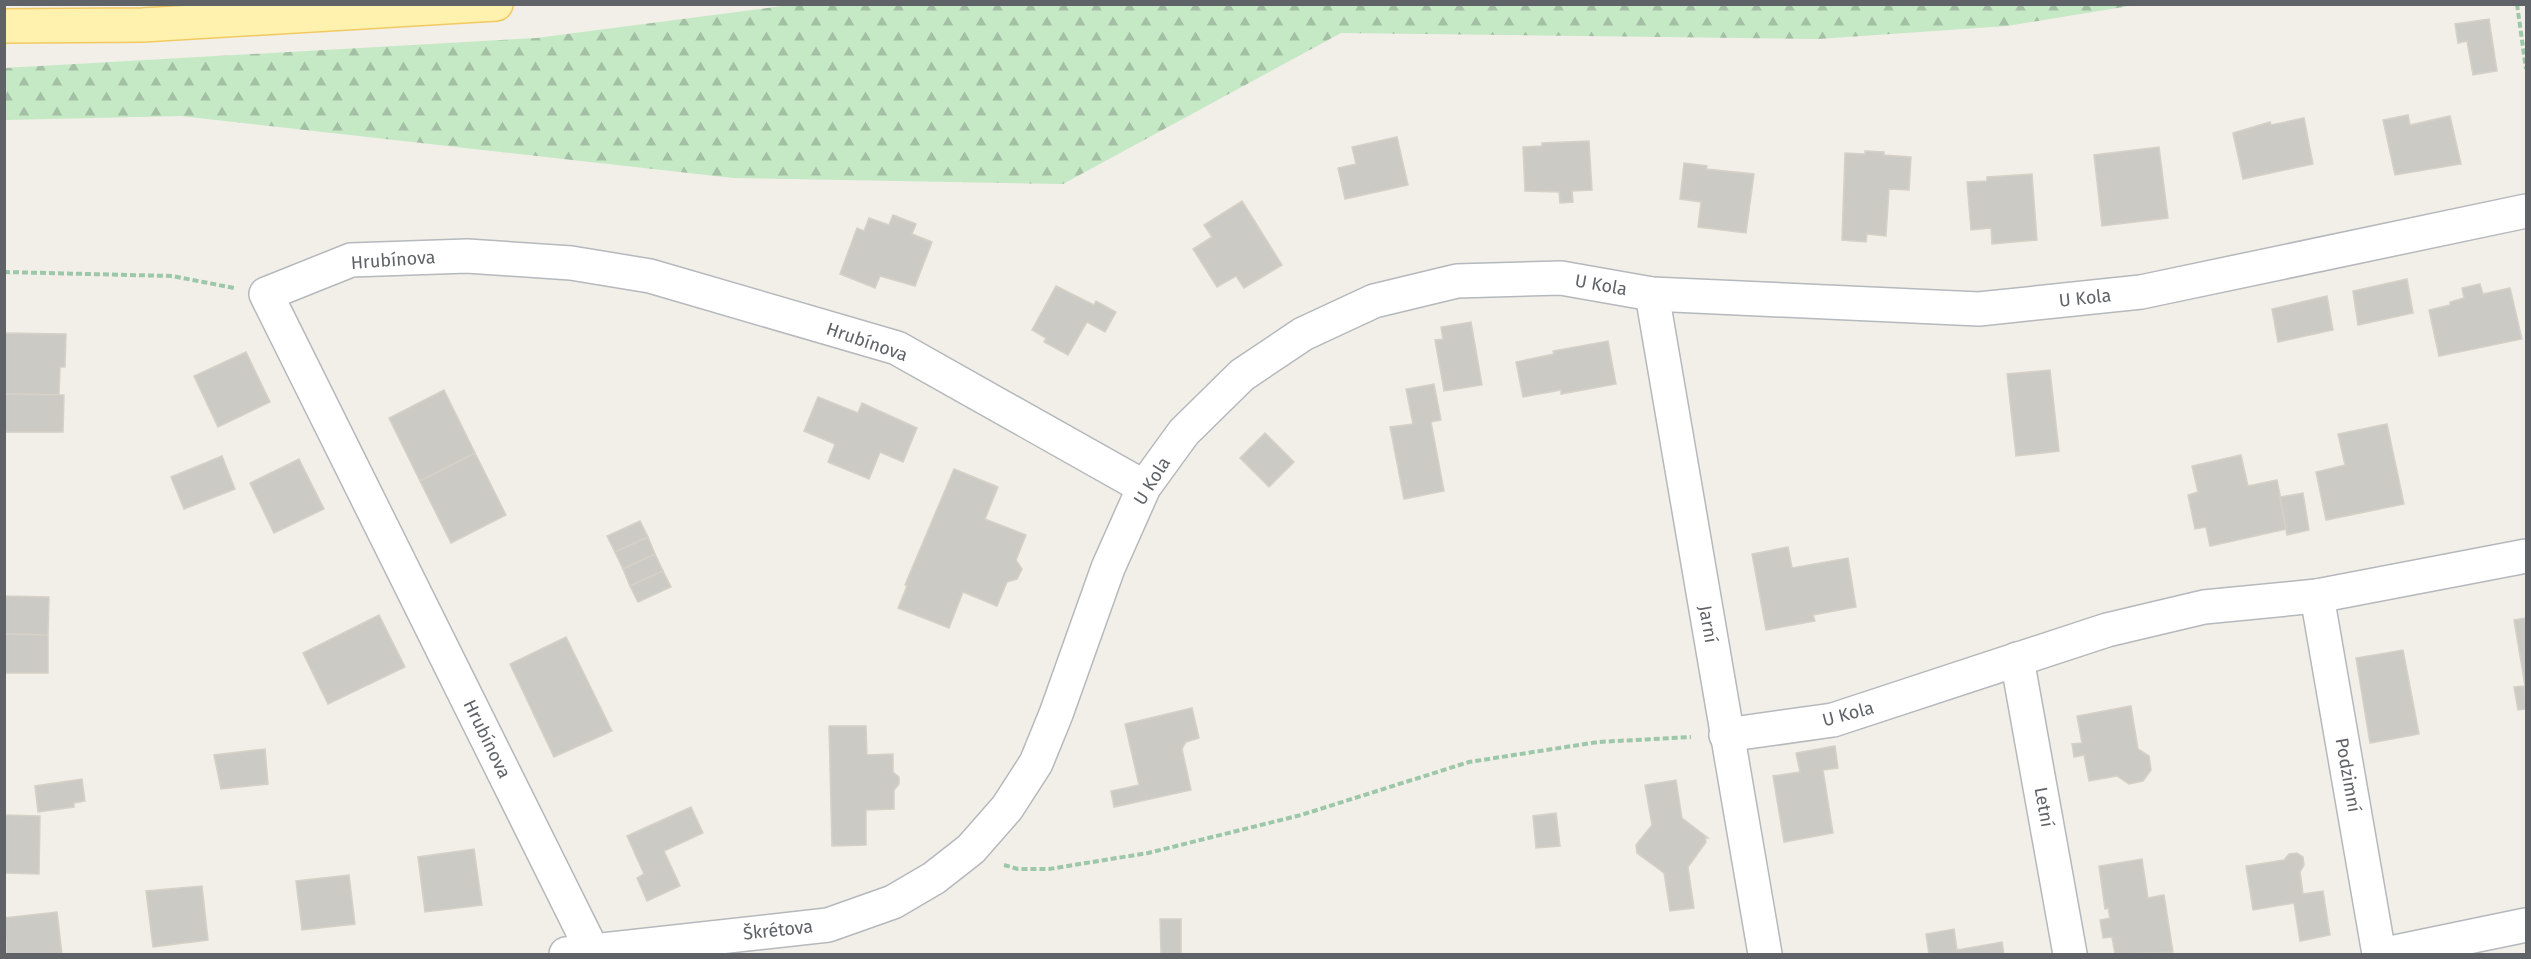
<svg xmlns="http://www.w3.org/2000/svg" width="2531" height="959" font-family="'Fira Sans',sans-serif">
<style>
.forest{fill:url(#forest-firs)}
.building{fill:#cccac5;stroke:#d6d1c6;stroke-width:1.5}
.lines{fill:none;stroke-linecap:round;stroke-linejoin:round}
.minor-casing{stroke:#b5b8bc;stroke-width:36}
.major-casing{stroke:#f2c960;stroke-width:36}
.path{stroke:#9cc7a9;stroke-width:4;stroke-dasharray:6 3;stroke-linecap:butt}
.minor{stroke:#fff;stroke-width:33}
.major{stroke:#fff2af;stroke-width:33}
.labels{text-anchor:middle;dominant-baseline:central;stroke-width:6;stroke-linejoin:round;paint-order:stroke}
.street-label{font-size:18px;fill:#5f6368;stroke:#fff}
</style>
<defs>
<pattern id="forest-firs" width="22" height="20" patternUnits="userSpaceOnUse" patternTransform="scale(1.5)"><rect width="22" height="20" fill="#c5e8c5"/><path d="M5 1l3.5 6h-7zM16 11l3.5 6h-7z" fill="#a3c0a4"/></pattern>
</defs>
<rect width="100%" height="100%" fill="#f1efe8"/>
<!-- forest -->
<path class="forest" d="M790,5V4L2135,5L2007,26L1818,39L1341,33L1063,184L733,178L181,116L5,120V68L536,38Z"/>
<!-- building -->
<g class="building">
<path d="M2489,19L2497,71L2473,75L2467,41L2458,43L2455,24Z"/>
<path d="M2408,115L2410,125L2450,116L2461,164L2395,175L2383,120Z"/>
<path d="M2304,118L2313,164L2243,179L2233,133L2270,122L2271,125Z"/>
<path d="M1397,137L1408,185L1345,199L1338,168L1356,164L1352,147Z"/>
<path d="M1589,141L1592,190L1572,191L1573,202L1560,203L1559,192L1525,191L1523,147L1542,146V143Z"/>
<path d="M2159,147L2168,218L2102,226L2094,155Z"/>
<path d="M1865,151L1884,152V155L1911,157L1909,190L1889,189L1886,236L1867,234L1866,242L1842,240L1845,153L1865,154Z"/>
<path d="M1684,163L1707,166L1706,169L1754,174L1746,233L1698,227L1701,202L1680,199Z"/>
<path d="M2032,174L2037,240L1992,244L1991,228L1971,230L1967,182L1987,181V177Z"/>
<path d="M1242,201L1282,265L1244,288L1236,276L1217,287L1193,249L1212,237L1204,225Z"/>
<path d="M893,215L916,224L912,234L932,242L915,286L880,276L875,288L840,274L857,228L864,231L869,218L889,225Z"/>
<path d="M2407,279L2413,313L2358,325L2353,291Z"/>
<path d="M2480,284L2483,294L2510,288L2522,339L2439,356L2429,310L2450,305V302L2464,298L2462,288Z"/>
<path d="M1056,286L1094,305L1096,301L1116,312L1105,332L1087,322L1068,355L1044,342L1046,338L1032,330Z"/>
<path d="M2327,296L2333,330L2278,342L2272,309Z"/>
<path d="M1471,322L1482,385L1444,391L1435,340L1443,339L1441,327Z"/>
<path d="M4,333L66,334L65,367H60L59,395L4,394Z"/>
<path d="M1608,341L1616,384L1561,394V390L1523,397L1516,362L1554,354L1553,351Z"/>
<path d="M246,352L270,402L218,427L194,376Z"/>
<path d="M2050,370L2059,451L2016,456L2007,374Z"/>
<path d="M1434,384L1441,420L1431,422L1444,491L1404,499L1390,427L1413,424L1406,389Z"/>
<path d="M444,390L475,453L420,481L389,418Z"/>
<path d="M5,394L64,395L63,432H4Z"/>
<path d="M818,397L858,413L862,403L917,428L903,462L880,452L869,479L828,462L835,444L804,431Z"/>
<path d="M2387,424L2404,504L2326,520L2316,472L2345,465L2338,434Z"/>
<path d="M1265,433L1294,462L1269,487L1240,458Z"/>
<path d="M475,453L506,515L451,543L420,481Z"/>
<path d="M2241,455L2248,486L2277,480L2287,529L2210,546L2206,527L2195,529L2188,495L2198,492L2192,466Z"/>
<path d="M222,456L235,489L184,509L171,477Z"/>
<path d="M299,459L324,509L274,533L250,483Z"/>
<path d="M954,469L998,487L985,519L1026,535L1016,560L1022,569L1017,579L1007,582L997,606L963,592L949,628L898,608L907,586L905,585Z"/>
<path d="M2303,493L2309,530L2287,535L2280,497Z"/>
<path d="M640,521L648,537L615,552L607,536Z"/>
<path d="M648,537L655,554L623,569L615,552Z"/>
<path d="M1788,547L1792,568L1848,558L1856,607L1813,615L1815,621L1766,630L1752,554Z"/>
<path d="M655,554L663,571L630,586L623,569Z"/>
<path d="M663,571L671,587L638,602L630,586Z"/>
<path d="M4,596L49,597L48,635L4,634Z"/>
<path d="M379,615L405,667L328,704L303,653Z"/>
<path d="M2526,618V686H2525L2514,620Z"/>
<path d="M4,634L48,635V673H4Z"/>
<path d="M566,637L612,731L554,757L510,664Z"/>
<path d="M2403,650L2419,734L2370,743L2356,658Z"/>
<path d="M2525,686L2526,709L2518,710L2514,687Z"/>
<path d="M2131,706L2138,749L2149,756L2151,770L2143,781L2129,784L2117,776L2089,781L2084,755L2074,757L2072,744L2082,743L2077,716Z"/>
<path d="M1192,708L1199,738L1186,742L1182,749L1191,790L1114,807L1111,791L1139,785L1125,724Z"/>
<path d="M829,726H866L867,755L893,754V772L899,777V784L894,790V809L866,810V845L832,846Z"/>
<path d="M1835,746L1838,768L1823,770L1833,833L1784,842L1773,776L1800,772L1796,753Z"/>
<path d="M265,749L268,784L221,789L214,755Z"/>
<path d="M82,779L85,801L74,803V807L38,812L35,786Z"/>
<path d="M1676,780L1682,818L1708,838H1705L1706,842L1688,867L1694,908L1670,911L1664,873L1637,853L1636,845L1652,825L1645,785Z"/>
<path d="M691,807L703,833L664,851L680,886L647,901L637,878L644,874L627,836Z"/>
<path d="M1556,813L1560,846L1536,848L1533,816Z"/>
<path d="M4,815L40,816L39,874L4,873Z"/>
<path d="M474,849L482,905L425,912L418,857Z"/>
<path d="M2297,853L2303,857L2304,865L2300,872L2303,894L2323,891L2330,935L2300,941L2294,903L2253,910L2246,866L2284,860L2289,854Z"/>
<path d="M2142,859L2148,898L2164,895L2173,952L2115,954L2112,937L2103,938L2100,920L2110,918L2108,908L2105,909L2099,866Z"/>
<path d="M349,875L355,924L302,930L296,881Z"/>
<path d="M202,886L208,940L153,947L146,891Z"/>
<path d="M57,912L62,954H7L4,918Z"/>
<path d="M1160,919H1181V954H1161Z"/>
<path d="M1954,929L1957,950L2002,942L2004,954H1929L1926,934Z"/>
</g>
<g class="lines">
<defs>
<g id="minor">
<path d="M1652,294L1765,954"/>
<path d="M2317,596L2379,954"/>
<path d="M2017,659L2070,954"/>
<path d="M1726,735L1833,720L2107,630L2204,607L2317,596L2526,556"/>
<path d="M566,954L828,925L893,902L934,878L971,849L1007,808L1036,763L1056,714L1108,568L1144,487L1184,432L1242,375L1303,334L1374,301L1457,281L1561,278L1652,294L1979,309L2141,292L2526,211"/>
<path d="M594,954L266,294L351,260L467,256L571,263L650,276L897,348L1144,487"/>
<path d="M2386,954L2526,925"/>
</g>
<path id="major" d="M4,26L142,25L496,4"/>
</defs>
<!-- minor casing -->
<use href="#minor" class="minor-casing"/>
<!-- major casing -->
<use href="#major" class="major-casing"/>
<!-- path -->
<g class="path">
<path d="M2517,4L2526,69"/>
<path d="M4,272L172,276L234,288"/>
<path d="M1004,865L1018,869H1049L1148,853L1301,815L1469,762L1598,742L1691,737"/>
</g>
<!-- minor -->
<use href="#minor" class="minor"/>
<!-- major -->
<use href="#major" class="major"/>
</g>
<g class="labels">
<!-- street labels -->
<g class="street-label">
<text transform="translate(393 260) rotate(-4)">Hrubínova</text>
<text transform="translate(1601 285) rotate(10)">U Kola</text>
<text transform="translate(2085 298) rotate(-6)">U Kola</text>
<text transform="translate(867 342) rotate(19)">Hrubínova</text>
<text transform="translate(1152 481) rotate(-58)">U Kola</text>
<text transform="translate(1708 624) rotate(80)">Jarní</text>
<text transform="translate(1848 714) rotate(-15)">U Kola</text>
<text transform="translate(487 739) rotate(64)">Hrubínova</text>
<text transform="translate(2348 775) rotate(80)">Podzimní</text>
<text transform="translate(2044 807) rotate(80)">Letní</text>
<text transform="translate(778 930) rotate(-6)">Škrétova</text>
</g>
</g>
<!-- border -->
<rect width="2531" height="959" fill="none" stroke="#5f6368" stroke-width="12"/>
</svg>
